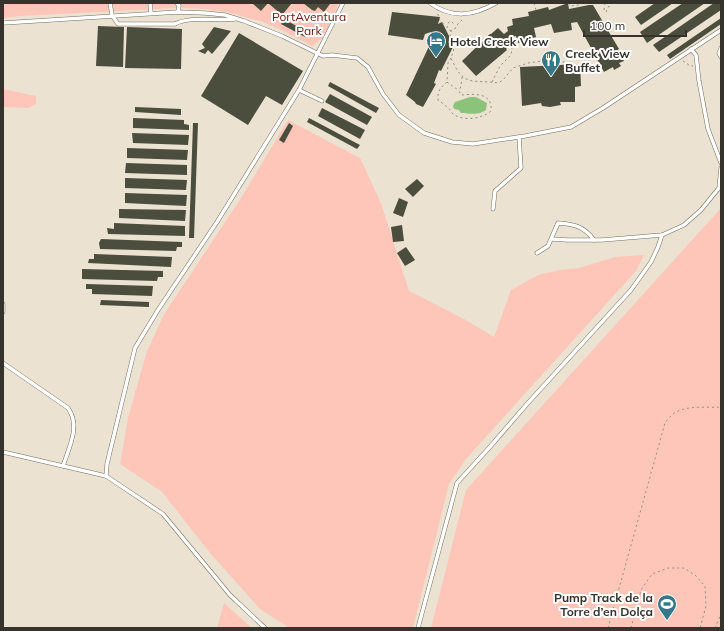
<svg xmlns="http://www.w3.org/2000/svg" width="724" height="631" font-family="Mulish,sans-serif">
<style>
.green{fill:#fec6b9}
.water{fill:#8cc37a}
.building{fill:#4b4d3d}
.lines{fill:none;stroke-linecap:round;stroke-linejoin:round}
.service-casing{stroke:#746d5e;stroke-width:4.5}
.path{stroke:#928c80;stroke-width:1;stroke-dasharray:2 3;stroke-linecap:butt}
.service{stroke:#fff;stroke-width:3.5}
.labels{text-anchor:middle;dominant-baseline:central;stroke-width:4;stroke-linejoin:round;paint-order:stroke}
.park-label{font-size:12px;fill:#671605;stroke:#fff}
.poi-label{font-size:12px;font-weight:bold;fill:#36332c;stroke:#fff;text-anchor:start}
</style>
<rect width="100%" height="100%" fill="#ebe2d1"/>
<!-- green -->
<g class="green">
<path d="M3,3H339L324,37L312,46L277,28L260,21L226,12L204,9L179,8L20,16L3,18Z"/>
<path d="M3,89L36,96V104L28,108L3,107Z"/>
<path d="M288,120L360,158L381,203L409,291L466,320L494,337L511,290L538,275L560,270L579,268L615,257L644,255L636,271L466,459L449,484L413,628H289L260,609L210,553L162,492L120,464L128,418L146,354L163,316L241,198Z"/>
<path d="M721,208V628H431L466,490Z"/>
<path d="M224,603L252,628H217Z"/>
</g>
<!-- water -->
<path class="water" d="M470,97H476L487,103L486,110C478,116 470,113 461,113L459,110L454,109L453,106L455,102Z"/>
<!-- building -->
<g class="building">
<path d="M252,3H292L282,15L268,3L261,11Z"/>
<path d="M303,3H329L330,4L324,12L318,7L315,11L312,10Z"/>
<path d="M568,3L569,9L589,5H593L619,49H618L624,61L619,63L621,66L614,70L613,67L604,72L577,22L571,23L572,30L554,33L551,24L534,28L536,37L518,43L516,36L509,38L508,39L512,43L506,49L507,50L476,76L462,61L490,34H491L498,28L504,34L508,31L507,27L513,25L512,19L529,16L528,12L548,7L549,10Z"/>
<path d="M655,3H673L641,25L635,17Z"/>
<path d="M683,3H705L647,43L640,32Z"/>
<path d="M714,3H721V10L659,52L653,45Z"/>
<path d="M392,12L440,17L438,24L442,22L451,40L448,42L454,45L441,71L439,70L434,83L436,84L423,107L416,104L415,102L406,95L432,40L431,32L425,34L423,40L388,35Z"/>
<path d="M721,18V24L670,59L667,55Z"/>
<path d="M284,19L300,28L301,26L305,28L304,30L308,32L305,37L281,24Z"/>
<path d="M98,26L124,27L123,67L96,66Z"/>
<path d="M127,27L182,29L181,69L125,68Z"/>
<path d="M214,27L231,31L212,54L208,50L205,54L198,51L205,48L202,44Z"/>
<path d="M314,28L322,31L320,36L312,32Z"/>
<path d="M239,33L303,71L282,105L266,96L248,125L201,96Z"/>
<path d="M580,64L581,86L575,87V102H560L561,105L550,107L542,106L541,103L522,106L520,67Z"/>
<path d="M330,82L379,108L376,113L328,86Z"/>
<path d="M330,94L372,117L367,125L325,102Z"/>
<path d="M135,107L181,109V115L135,112Z"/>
<path d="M322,108L365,130L360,139L318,116Z"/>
<path d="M133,118L184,120V124L189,125V130L133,128Z"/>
<path d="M309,118L360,145L357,149L307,122Z"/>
<path d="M193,123H198L194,238H189Z"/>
<path d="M289,123L293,126L284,143L279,140Z"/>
<path d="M132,133L189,135L188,145L133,143Z"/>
<path d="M127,148L188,150L187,160L127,158Z"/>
<path d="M126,163L187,165V175L125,173Z"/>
<path d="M125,178L187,180L186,190L125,188Z"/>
<path d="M417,179L424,186L413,197L405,189Z"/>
<path d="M125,193L187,195L186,206L125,203Z"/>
<path d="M399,198L408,202L403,217L393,213Z"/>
<path d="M119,209L186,210L185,221L119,218Z"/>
<path d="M114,223L185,226V236L108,234L107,228L114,229Z"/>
<path d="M402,225L404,241L393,242L391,227Z"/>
<path d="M101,239L182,242V247H177L176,251L100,249L99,243Z"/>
<path d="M406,247L415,260L405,266L397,253Z"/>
<path d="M94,254L172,257L171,267L88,263L89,259H94Z"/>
<path d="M82,269L163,271V277H158L157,281L82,279Z"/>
<path d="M86,284L153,286L152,296L92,294V289H86Z"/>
<path d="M101,300L149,302V307L100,305Z"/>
</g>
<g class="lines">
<defs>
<g id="service">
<path d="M110,3L112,15L118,24H175C189,16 217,21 235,19"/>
<path d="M150,3L151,13"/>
<path d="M177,3L179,6L178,12"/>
<path d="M430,3C452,19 473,16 496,3"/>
<path d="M3,23L178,12L205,13L225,15L244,21L282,36L323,56L332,55L357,58L368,67L383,94L399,115L424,133L452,142L473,144L525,136L571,127L603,108L721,30"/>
<path d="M721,48L719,53L721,57"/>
<path d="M691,49L696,55L699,81L708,129L721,163"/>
<path d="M299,90L322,101"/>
<path d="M493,209L495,191L521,168L519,137"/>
<path d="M552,239L567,240H602L662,235L684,225L701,210L719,188L721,168"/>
<path d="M537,253L548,246L558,223C573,224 584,226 594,240"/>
<path d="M3,304V312"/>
<path d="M3,363L68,408C81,426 69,447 63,466"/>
<path d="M3,452L106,476"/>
<path d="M265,628L230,595L163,514L106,476L107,464L135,348L158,310L217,222L299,90L343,3"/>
<path d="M418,628L457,483L489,448L527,404L631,290L651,262L658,247L662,235"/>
</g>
</defs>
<!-- service casing -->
<use href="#service" class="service-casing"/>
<!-- path -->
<g class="path">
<path d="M534,3L536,10"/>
<path d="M568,3L571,6L579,5L583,3"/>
<path d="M605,3L604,10L606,12L608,7L611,6"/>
<path d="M438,14C438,19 441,23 446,25"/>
<path d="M462,20L456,26L455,29L451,31L450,36L454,49L451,58C464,88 472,79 498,83L503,80L513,68L528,63L549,60L571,63"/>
<path d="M451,31L447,28L448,23L451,21L455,25"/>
<path d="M451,58L448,63L447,82C441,87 437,91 438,100C441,102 445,105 448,108C451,110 449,110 452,113C462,122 482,119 491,111C493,92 474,94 461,95L459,91L461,86L462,77"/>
<path d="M683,61L689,65L693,66"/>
<path d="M447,82L458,90"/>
<path d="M492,82L500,66L511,55L513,41"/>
<path d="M608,628L665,423C668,419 672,414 676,412C690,405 706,408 721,407"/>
<path d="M631,628L641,590L652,574L668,568H684L695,575L705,586L706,606L700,628"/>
<path d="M715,628L721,614"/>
</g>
<!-- service -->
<use href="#service" class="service"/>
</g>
<!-- icons -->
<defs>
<symbol id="hotel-pin" viewBox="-11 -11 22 30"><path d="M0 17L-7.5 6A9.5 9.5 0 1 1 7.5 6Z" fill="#357889" stroke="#fff"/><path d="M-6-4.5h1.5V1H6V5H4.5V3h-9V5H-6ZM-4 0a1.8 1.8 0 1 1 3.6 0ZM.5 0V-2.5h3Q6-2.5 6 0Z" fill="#fff"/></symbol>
<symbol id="restaurant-pin" viewBox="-11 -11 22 30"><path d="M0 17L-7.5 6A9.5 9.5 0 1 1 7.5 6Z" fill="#357889" stroke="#fff"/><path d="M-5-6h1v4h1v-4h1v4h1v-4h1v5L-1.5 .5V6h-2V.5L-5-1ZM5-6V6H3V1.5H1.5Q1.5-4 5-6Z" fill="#fff"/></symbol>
<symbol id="stadium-pin" viewBox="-11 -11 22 30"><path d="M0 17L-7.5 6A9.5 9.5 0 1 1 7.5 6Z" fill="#357889" stroke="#fff"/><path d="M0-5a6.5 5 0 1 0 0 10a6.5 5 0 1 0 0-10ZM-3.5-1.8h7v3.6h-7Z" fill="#fff"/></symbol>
</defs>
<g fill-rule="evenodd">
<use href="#hotel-pin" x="425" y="30" width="22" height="30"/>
<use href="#restaurant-pin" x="540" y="49" width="22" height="30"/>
<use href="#stadium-pin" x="656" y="593" width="22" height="30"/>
</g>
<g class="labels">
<!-- park labels -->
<g class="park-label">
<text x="309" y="16">PortAventura<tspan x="309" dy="14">Park</tspan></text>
</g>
<!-- poi labels -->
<g class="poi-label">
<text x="450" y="41">Hotel Creek View</text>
<text x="565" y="53">Creek View<tspan x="565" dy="14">Buffet</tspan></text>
<text x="653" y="597" text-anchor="end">Pump Track de la<tspan x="653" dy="14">Torre d’en Dolça</tspan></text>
</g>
</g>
<!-- border -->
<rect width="724" height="631" fill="none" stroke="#36332c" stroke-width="8"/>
<!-- scale -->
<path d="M584 30v6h102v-6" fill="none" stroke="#36332c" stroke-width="2"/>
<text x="590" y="30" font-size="12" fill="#36332c" stroke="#ffffff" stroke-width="3" paint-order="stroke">100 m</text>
</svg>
